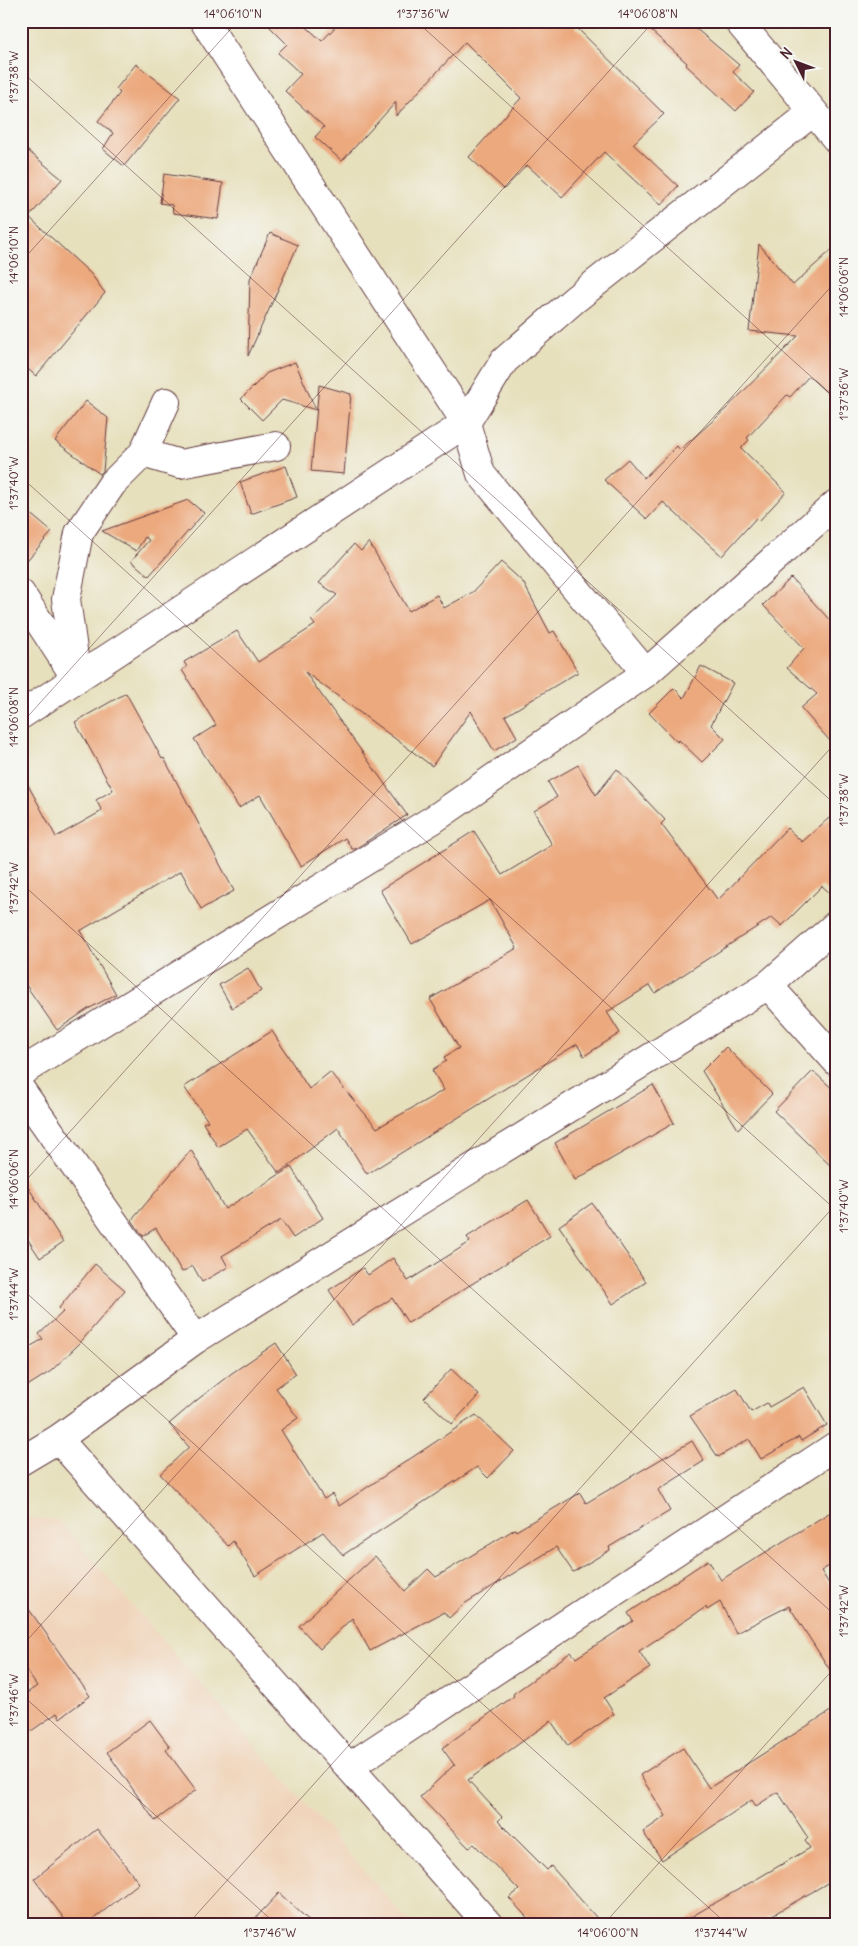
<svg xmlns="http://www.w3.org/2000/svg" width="858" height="1946" font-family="Delius,sans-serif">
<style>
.built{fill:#f0d5bc}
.building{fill:#eca97e}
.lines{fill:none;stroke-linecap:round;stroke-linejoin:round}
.minor-casing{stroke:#623c41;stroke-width:30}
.minor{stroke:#fff;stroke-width:28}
.ticks{fill:none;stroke:#4a1f2b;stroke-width:1;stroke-opacity:0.45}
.neatline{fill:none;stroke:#4a1f2b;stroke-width:2}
.ticks-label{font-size:12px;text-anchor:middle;fill:#4a1f2b}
</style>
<rect width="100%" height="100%" fill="#f6f6f2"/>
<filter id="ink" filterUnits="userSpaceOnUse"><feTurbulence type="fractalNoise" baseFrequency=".02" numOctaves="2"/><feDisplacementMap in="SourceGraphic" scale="10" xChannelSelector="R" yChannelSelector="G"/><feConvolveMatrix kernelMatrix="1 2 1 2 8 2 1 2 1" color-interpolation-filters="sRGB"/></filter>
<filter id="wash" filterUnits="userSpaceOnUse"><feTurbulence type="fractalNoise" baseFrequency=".0096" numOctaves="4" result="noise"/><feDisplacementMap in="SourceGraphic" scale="20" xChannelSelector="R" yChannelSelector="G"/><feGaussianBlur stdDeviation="1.12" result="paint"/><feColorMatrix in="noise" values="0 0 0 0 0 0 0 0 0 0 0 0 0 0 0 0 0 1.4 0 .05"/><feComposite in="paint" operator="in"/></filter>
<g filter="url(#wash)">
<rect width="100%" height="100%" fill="#e7e0bd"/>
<!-- built -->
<path class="built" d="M21,1517L58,1520L411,1925H21Z"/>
<g id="blocks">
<!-- building -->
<g class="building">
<path d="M264,21H300L322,41L341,21H570L664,114L633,144L678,186L661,205L604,152L562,197L527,165L504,189L469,157L521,98L465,42L396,116V102L342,161L315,137L324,127L285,91L301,74L278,53L287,44Z"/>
<path d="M640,21H687L739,65L733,72L754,92L736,111L686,65L687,63Z"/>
<path d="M136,64L180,98L124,166L103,149L113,133L98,121L120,93L116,89Z"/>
<path d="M21,145L62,179L29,217L91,274L105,293L36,376L21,363Z"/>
<path d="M164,174L223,183L218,219L173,213L172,205L160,203Z"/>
<path d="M270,233L298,245L248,356L250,279Z"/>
<path d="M759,244L793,285L837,245V402L809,376L790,397L787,395L747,438L749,440L741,448L786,492L759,521L756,518L722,556L663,502L647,519L604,480L628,459L644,478L677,446L680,450L726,409L798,336L749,331Z"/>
<path d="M295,362L316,410L282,400L262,420L241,399L267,373Z"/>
<path d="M319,385L351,394L344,474L311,471Z"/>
<path d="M86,401L108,418L103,471L100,474L55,441Z"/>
<path d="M286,466L297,497L251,514L240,482Z"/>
<path d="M188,500L204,513L149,576L131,561L149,540L145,537L136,551L102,531Z"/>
<path d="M21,506L52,532L21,567Z"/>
<path d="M369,542L409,611L437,595L444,608L473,592L501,562L523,582L550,633L554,631L578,672L505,716L517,737L494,751L471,711L432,766L305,672L407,815L355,849H352L345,838L301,866L260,795L239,808L194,739L216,725L182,670L187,667L184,662L237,631L258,662L315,625L311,620L337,595L319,583L354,544L361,551Z"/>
<path d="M791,578L837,628V749L801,708L817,694L787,668L804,648L763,605Z"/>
<path d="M701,666L733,683L711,725L725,739L702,762L679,740L677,742L649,713L674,688L684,698Z"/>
<path d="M126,693L162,759L164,758L234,891L201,909L181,871L80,931L116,994L88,1009L57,1030L21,978V772L56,837L102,811L96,800L113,790L75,722Z"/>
<path d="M578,765L596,795L617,769L665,820L661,824L718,900L787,828L802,842L837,811V899L822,886L782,926L772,917L655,993L650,985L607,1012L620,1033L584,1056L577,1044L367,1174L338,1128L279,1173L247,1129L218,1147L203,1123L208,1121L184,1087L272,1031L309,1089L330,1072L377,1128L444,1090L432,1070L446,1061L444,1057L459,1048L430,999L517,948L490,900L412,944L380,890L474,831L502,875L552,845L534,811L557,797L548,782Z"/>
<path d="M248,968L261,991L232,1008L219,985Z"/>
<path d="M726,1047L772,1094L738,1129L702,1071Z"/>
<path d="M813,1071L837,1093V1172L774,1111Z"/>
<path d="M653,1085L674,1123L575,1180L555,1143Z"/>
<path d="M191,1150L225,1209L291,1167L323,1218L293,1238L281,1220L222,1256L228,1267L202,1282L193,1266L182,1272L156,1228L143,1236L132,1220Z"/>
<path d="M21,1176L63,1242L40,1258L21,1229Z"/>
<path d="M528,1200L550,1236L408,1323L392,1298L352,1325L329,1290L363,1268L368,1275L393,1258L408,1281L470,1242L467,1237Z"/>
<path d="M592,1203L646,1282L613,1304L559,1226Z"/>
<path d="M95,1264L125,1290L79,1344L51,1371L21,1390V1352L43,1339L39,1334L63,1312L59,1308Z"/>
<path d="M276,1343L296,1374L276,1388L298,1418L281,1430L324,1499L332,1494L339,1506L476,1415L514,1451L488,1478L477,1467L343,1555L323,1532L255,1576L233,1541L228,1546L160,1474L189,1447L169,1424L197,1400L232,1373Z"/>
<path d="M451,1369L479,1395L452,1424L424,1398Z"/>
<path d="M804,1387L827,1425L801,1441L799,1437L761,1459L749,1439L718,1457L690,1416L737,1389L751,1412L767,1403L769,1407Z"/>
<path d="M692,1441L704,1461L658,1490L670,1511L609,1547L610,1550L573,1572L556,1547L464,1604L449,1618L444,1612L370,1651L352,1618L320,1649L299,1626L375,1556L405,1591L428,1569L436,1577L515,1529L516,1531L580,1493L586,1503Z"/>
<path d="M837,1508V1561L821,1571L837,1596V1681L789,1606L736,1633L720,1602L707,1610L706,1607L639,1651L650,1668L604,1698L614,1714L568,1746L551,1721L468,1780L502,1817L498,1821L547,1870L551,1866L603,1925H534L509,1898L519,1890L474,1844L469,1848L420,1797L454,1765L455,1766L442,1748L514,1696L513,1694L571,1652L576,1658L633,1621L628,1613L708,1560L721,1580Z"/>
<path d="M21,1598L90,1696L60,1718L57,1713L21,1738V1697L37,1686L21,1663Z"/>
<path d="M837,1707V1891L831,1881L755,1925H677L810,1848L805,1841L808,1838L778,1792L756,1806L752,1800L662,1860L643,1832L666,1816L640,1775L683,1748L709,1788Z"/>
<path d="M150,1720L170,1747L166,1750L196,1790L155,1821L107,1752Z"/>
<path d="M97,1829L139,1883L86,1925H69L34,1879Z"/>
<path d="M279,1893L314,1925H249Z"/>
</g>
</g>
</g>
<g filter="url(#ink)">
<use href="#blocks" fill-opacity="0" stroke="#623c41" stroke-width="1"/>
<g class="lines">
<defs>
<g id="minor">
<path d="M738,21L837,140"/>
<path d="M143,453L180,464L276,446"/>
<path d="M21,594L72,672"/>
<path d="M646,673L481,474L466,423L504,361L574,300L813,112"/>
<path d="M77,679L66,599L79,533L112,484L143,453L166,402"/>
<path d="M21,715L466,423L204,21"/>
<path d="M768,985L837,1062"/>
<path d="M21,1072L434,819L646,673L837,503"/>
<path d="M21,1090L196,1339"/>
<path d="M58,1439L489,1925"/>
<path d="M21,1461L58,1439L196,1339L768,985L837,924"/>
<path d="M349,1767L837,1445"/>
</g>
</defs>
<!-- minor casing -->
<use href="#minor" class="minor-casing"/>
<!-- minor -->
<use href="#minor" class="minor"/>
</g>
</g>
<!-- ticks -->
<path class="ticks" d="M416,21L837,400M21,71L837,806M21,262L238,21M21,477L837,1211M21,724L654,21M21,883L837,1617M21,1186L837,280M21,1288L728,1925M21,1647L837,741M21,1694L277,1925M187,1925L837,1203M603,1925L837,1665"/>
<!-- margin -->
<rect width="858" height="1946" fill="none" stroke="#f6f6f2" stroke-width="55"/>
<!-- north arrow -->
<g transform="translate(796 62) rotate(312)" stroke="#f6f6f2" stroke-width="4" paint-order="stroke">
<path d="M0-4L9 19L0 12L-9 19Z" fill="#4a1f2b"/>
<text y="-8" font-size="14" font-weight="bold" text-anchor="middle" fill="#4a1f2b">N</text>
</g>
<rect x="28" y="28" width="802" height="1890" class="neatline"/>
<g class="ticks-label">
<text x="233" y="18">14°06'10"N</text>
<text x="423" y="18">1°37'36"W</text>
<text x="648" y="18">14°06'08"N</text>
<text transform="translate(14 77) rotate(-90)" y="4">1°37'38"W</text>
<text transform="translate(14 255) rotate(-90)" y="4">14°06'10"N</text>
<text transform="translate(844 287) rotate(-90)" y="4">14°06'06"N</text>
<text transform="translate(844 394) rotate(-90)" y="4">1°37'36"W</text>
<text transform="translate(14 483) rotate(-90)" y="4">1°37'40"W</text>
<text transform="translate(14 717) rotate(-90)" y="4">14°06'08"N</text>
<text transform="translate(844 800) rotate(-90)" y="4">1°37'38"W</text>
<text transform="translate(14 888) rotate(-90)" y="4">1°37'42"W</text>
<text transform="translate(14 1179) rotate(-90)" y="4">14°06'06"N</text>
<text transform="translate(844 1206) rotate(-90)" y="4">1°37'40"W</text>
<text transform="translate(14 1294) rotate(-90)" y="4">1°37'44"W</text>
<text transform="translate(844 1611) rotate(-90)" y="4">1°37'42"W</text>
<text transform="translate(14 1700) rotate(-90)" y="4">1°37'46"W</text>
<text x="270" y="1937">1°37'46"W</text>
<text x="608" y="1937">14°06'00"N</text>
<text x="721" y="1937">1°37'44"W</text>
</g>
</svg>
